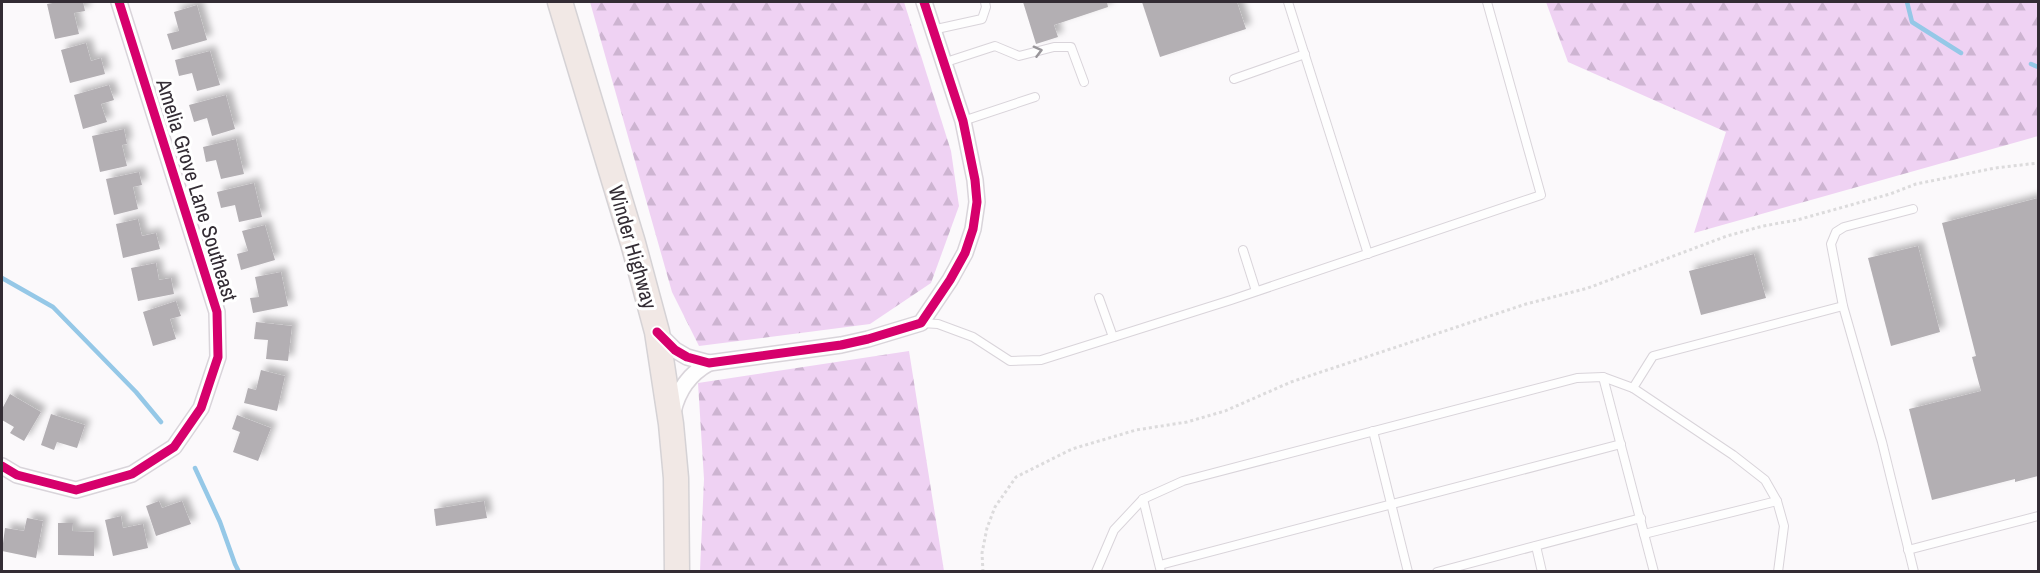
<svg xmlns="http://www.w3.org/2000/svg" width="2040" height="573" font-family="'Archivo Narrow',sans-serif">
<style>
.forest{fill:url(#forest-firs)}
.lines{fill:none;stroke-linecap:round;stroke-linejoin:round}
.stream{stroke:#95c8e7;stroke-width:4.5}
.building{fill:#b3afb3;filter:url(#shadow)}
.lane-casing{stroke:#d9d4da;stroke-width:10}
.street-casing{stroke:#d9d4da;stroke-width:18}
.primary-casing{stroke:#d5d2d5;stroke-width:27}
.path{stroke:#dcdbdc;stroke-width:3;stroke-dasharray:3 3;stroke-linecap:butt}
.lane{stroke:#fefefe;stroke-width:8}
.street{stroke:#fefefe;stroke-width:15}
.primary{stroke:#f1e8e5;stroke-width:24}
.cycleway-casing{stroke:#fff;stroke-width:13}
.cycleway{stroke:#d6006c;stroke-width:9}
.oneway{stroke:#989599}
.labels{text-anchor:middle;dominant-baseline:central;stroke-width:6;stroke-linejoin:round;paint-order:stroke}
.street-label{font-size:21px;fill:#332c34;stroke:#fff}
</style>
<defs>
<pattern id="forest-firs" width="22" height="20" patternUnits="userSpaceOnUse" patternTransform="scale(1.5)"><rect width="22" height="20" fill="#efd2f3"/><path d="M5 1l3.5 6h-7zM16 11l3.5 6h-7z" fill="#cdb4d1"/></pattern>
<filter id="shadow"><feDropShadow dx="5.5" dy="-5.5" stdDeviation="3" flood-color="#0004"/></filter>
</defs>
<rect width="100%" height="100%" fill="#fbf9fb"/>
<!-- forest -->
<g class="forest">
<path d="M590,2H904L951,151L959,206L931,283L870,324L699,346L672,292Z"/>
<path d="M1546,2H2038V136L1694,233L1726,132L1568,62Z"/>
<path d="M909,351L944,571H700L704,479L698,383Z"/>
</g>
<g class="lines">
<!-- stream -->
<g class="stream">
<path d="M1907,2L1912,22L1961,53"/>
<path d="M2031,64L2038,67"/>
<path d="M2,278L53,307L136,392L161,422"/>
<path d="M195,468L220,522L235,564L239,572"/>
</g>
</g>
<!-- building -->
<g class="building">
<path d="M58,2H83L85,11L74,13L79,34L55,39L47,4Z"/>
<path d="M1023,2H1107L1108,7L1054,25L1058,37L1036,44Z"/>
<path d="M1142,2H1237L1246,29L1160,57Z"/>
<path d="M197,5L207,40L172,50L167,34L179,31L174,12Z"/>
<path d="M86,43L91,61L101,58L105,74L70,83L61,50Z"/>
<path d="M210,51L220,85L197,91L192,73L179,76L175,60Z"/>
<path d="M109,85L114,100L101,104L107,122L83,129L74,95Z"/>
<path d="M226,95L235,129L212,136L207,118L194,122L189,105Z"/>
<path d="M124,129L127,144L122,145L127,166L100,172L92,136Z"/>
<path d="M236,139L244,174L221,179L216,160L206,162L203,147Z"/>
<path d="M139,172L142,185L133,187L138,209L114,215L106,179Z"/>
<path d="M254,183L262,217L239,222L235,205L221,208L217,192Z"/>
<path d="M2038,198V476L2015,482V479L1932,500L1909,409L1981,391L1972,357L1976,356L1942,223Z"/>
<path d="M138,219L142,236L156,233L160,249L123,258L116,224Z"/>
<path d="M265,225L275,260L241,270L237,254L248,251L242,231Z"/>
<path d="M1918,246L1940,332L1891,346L1868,258Z"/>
<path d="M1754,254L1766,298L1701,315L1689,271Z"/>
<path d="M156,263L159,280L171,278L174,294L138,301L131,268Z"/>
<path d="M281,272L288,306L253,313L250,298L259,297L255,277Z"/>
<path d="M176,301L181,316L170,319L176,339L153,346L143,312Z"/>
<path d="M256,322L292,326L288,361L266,359L268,340L254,339Z"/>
<path d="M261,370L285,376L277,411L244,403L248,388L256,390Z"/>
<path d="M10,394L41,412L24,441L10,433L14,427L2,420V409Z"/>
<path d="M51,414L85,425L77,448L57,442L54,450L41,445Z"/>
<path d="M237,415L271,428L258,461L233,452L240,432L232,429Z"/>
<path d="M159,501L162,508L182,501L191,524L156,536L146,506Z"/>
<path d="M484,501L487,518L436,526L434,509Z"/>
<path d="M121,516L123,528L143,524L148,548L113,556L105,520Z"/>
<path d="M27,518L43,521L36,558L2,551L5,528L24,531Z"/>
<path d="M58,523H73L72,531L94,532V556L58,555Z"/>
</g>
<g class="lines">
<defs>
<g id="lane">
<path d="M1288,2L1368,254"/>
<path d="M932,30L982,19L986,7L985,2"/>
<path d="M943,63L995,46L1019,56L1054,47H1071L1084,82"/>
<path d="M1234,79L1305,54"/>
<path d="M963,121L1035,97"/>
<path d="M1913,209L1844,227L1836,232L1831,244L1843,306L1882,442L1914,572"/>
<path d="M1243,250L1256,291"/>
<path d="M1099,298L1113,337"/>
<path d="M921,323L938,324L973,337L1010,361L1041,360L1231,300L1541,195L1487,2"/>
<path d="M1603,377L1654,572"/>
<path d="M1373,431L1408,572"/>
<path d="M1143,499L1161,572"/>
<path d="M1644,534L1777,501"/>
<path d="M1536,546L1542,572"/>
<path d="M1908,550L2038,516"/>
<path d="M1160,565L1621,444"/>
<path d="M1096,572L1114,530L1143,499L1183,481L1577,378L1603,377L1633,388"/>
<path d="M1437,572L1641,518"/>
<path d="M1778,572L1784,526L1777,501L1765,480L1733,455L1633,388L1653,356L1843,306"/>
</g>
<g id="street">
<path d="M657,332L675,350L687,357L709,363L841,345L868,339L921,323L950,280L965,253L973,229L977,202L975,180L963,121L924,2"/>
<path d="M673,412C678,390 689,374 709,363"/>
<path d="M2,466L17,475L76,490L132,474L174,447L201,408L218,357L217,312L119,2"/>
</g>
<path id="primary" d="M560,2L633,243L657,332L671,424L676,478L677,572"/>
</defs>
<!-- lane casing -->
<use href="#lane" class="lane-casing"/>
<!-- street casing -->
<use href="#street" class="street-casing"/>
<!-- primary casing -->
<use href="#primary" class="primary-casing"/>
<!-- path -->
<path class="path" d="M983,572L982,553L987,528L995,507L1016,477L1072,449L1136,430L1187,422L1225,411L1291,382L1526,304L1588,288L1727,236L1763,226L1797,220L1890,194L1916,184L1995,168L2038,163"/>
<!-- lane -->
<use href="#lane" class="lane"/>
<!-- street -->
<use href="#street" class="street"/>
<!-- primary -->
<use href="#primary" class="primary"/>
<defs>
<g id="cycleway">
<path d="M657,332L675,350L687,357L709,363L841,345L868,339L921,323L950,280L965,253L973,229L977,202L975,180L963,121L924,2"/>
<path d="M2,466L17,475L76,490L132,474L174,447L201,408L218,357L217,312L119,2"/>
</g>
</defs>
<!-- cycleway casing -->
<use href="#cycleway" class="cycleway-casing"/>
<!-- cycleway -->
<use href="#cycleway" class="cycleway"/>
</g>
<!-- one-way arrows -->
<defs><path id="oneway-chevron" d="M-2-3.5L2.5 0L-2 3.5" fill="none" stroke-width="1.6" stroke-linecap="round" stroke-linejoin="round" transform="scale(1.5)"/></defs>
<use class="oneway" href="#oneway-chevron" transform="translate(1038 51) rotate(-15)"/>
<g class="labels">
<!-- street labels -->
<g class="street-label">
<text transform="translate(197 190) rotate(73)">Amelia Grove Lane Southeast</text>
<text transform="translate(633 247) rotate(74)">Winder Highway</text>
</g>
</g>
<!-- border -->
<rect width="2040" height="573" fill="none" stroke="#332c34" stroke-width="6"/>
</svg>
